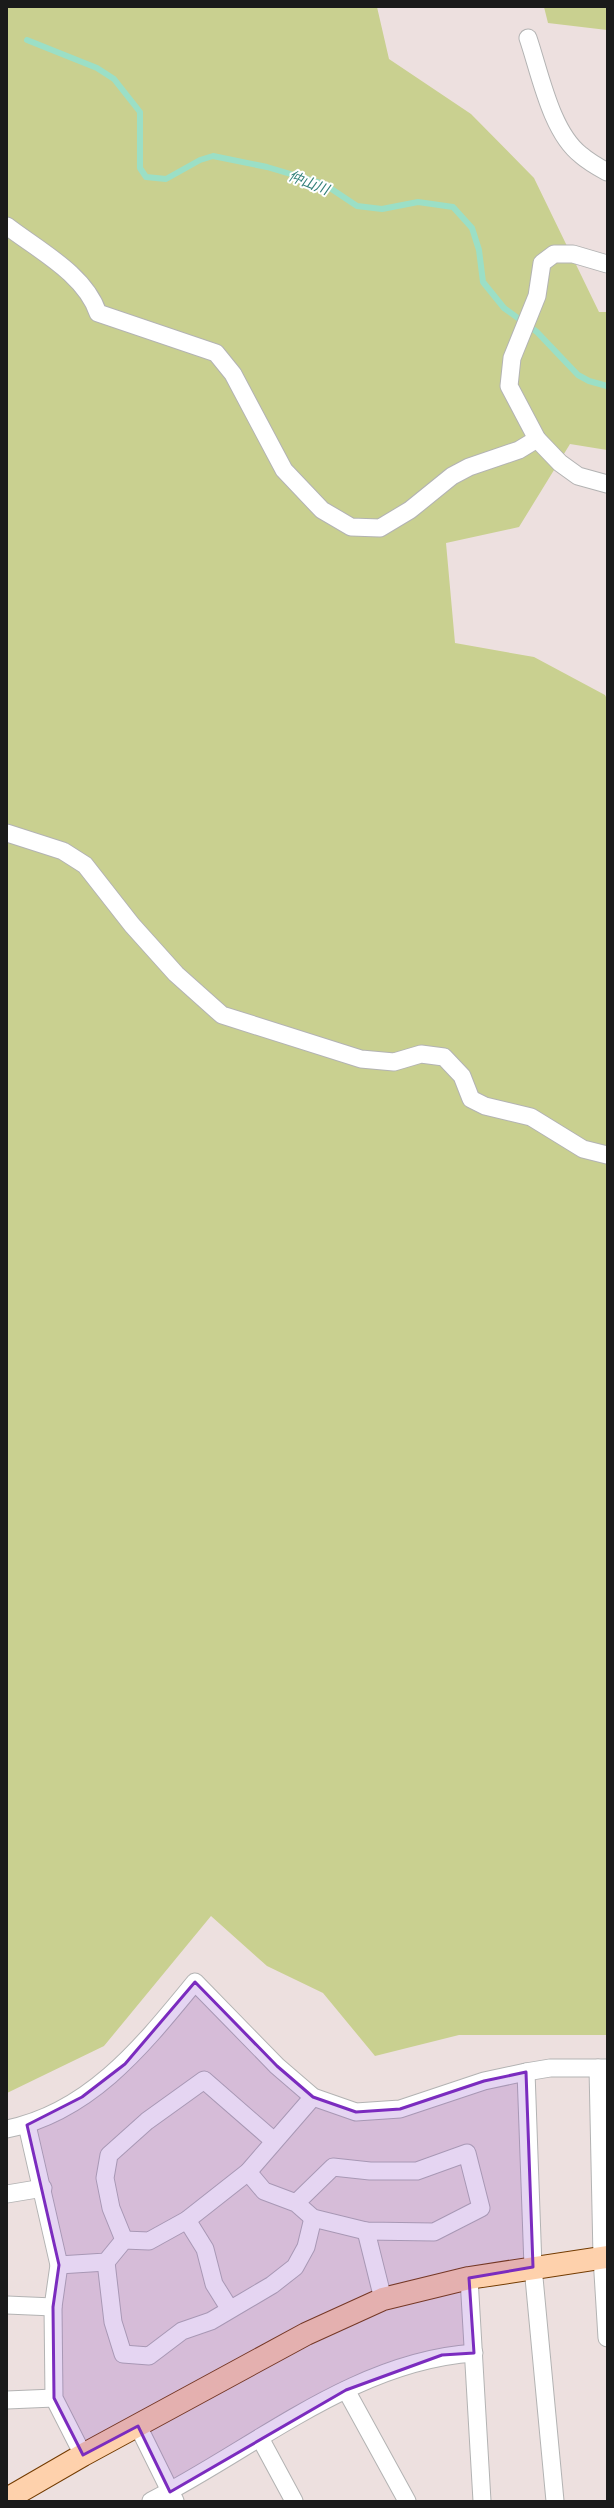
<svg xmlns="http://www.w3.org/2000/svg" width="614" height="2508" font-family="Manrope,'Noto Sans JP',sans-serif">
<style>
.forest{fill:#c9d090}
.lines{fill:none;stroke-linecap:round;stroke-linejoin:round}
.stream{stroke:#9bdfc6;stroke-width:6}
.street-casing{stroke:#b3b3b3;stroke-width:19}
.secondary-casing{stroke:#733b00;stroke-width:24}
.street{stroke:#fff;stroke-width:17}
.secondary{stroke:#fed1ac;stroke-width:22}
.marked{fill:#7b2cbf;fill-opacity:0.2;stroke:#7b2cbf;stroke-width:3;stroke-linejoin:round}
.labels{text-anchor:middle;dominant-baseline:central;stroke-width:4;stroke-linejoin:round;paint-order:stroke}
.water-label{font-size:14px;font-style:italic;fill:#338079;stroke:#fff}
</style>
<rect width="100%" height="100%" fill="#ede0df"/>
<!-- forest -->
<g class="forest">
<path d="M7,7H377L389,59L471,114L534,178L599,312H607V450L570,444L519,527L446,543L455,643L534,657L605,695L607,699V2035H459L375,2056L323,1993L267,1966L211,1916L104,2046L7,2093Z"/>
<path d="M544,7H607V30L548,23Z"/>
</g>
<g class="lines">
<!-- stream -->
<path class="stream" d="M27,40L97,68L114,79L140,112V168L146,177L166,179L200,160L213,156L267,167L324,184L357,206L382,209L418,202L453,207L472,228L479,250L483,282L504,308L537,332L578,375L589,381L607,386"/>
<defs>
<g id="street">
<path d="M528,38C540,73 551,132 581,155C589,162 598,167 607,172"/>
<path d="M7,226C38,250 85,274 98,313L216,353L233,374L284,470L322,510L351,527L380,528L410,510L452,476L469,467L519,450L537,439"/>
<path d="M607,264L573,254H554L542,263L537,296L512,358L509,386L537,439L560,463L578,476L607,484"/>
<path d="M7,833L63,851L85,865L132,925L176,974L222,1015L361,1059L394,1062L421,1054L444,1057L462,1076L471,1099L485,1106L531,1117L583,1149L607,1155"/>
<path d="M598,2068L602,2257L607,2338"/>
<path d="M526,2072L533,2267L555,2501"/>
<path d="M27,2125L59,2265L53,2307L54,2398L83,2455"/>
<path d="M7,2129C91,2112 144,2044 195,1982L277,2066L313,2097L356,2112L400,2109L484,2081L526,2072L550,2068H607"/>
<path d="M248,2172L264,2191L296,2203L313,2218L366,2231L434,2232L481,2208L467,2153L417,2171H370L333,2167L296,2203"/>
<path d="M7,2194L43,2188"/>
<path d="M187,2220L205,2249L214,2284L229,2308"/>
<path d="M366,2231L383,2299"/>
<path d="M124,2240L111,2208L105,2178L109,2155L147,2121L204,2080L274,2141"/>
<path d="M106,2262L113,2322L123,2354L149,2356L182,2331L211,2321L272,2285L295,2267L306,2247L313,2218"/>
<path d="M59,2265L106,2262L124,2240L149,2241L187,2220L248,2172L313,2097"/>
<path d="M469,2278L482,2501"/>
<path d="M7,2305L53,2307"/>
<path d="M346,2390L407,2501"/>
<path d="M7,2400L54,2398"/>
<path d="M138,2426L175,2501"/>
<path d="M260,2438L294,2501"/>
<path d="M151,2501C255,2448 354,2361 474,2353"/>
</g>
<path id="secondary" d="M7,2499L83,2455L306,2334L383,2299L469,2278L607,2257"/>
</defs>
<!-- street casing -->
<use href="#street" class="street-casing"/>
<!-- secondary casing -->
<use href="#secondary" class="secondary-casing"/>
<!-- street -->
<use href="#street" class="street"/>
<!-- secondary -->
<use href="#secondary" class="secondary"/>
</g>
<!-- marked area -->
<path class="marked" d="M195,1982L277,2066L313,2097L356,2112L400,2109L484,2081L526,2072L533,2267L469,2278L474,2353L442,2355L346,2390L170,2492L138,2426L83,2455L54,2398L53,2307L59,2265L27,2125L82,2097L125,2064Z"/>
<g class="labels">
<!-- water labels -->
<g class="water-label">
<text transform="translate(309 182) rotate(21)">仲山川</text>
</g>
</g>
<!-- border -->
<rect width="614" height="2508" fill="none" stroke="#1a1a1a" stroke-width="16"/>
</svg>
